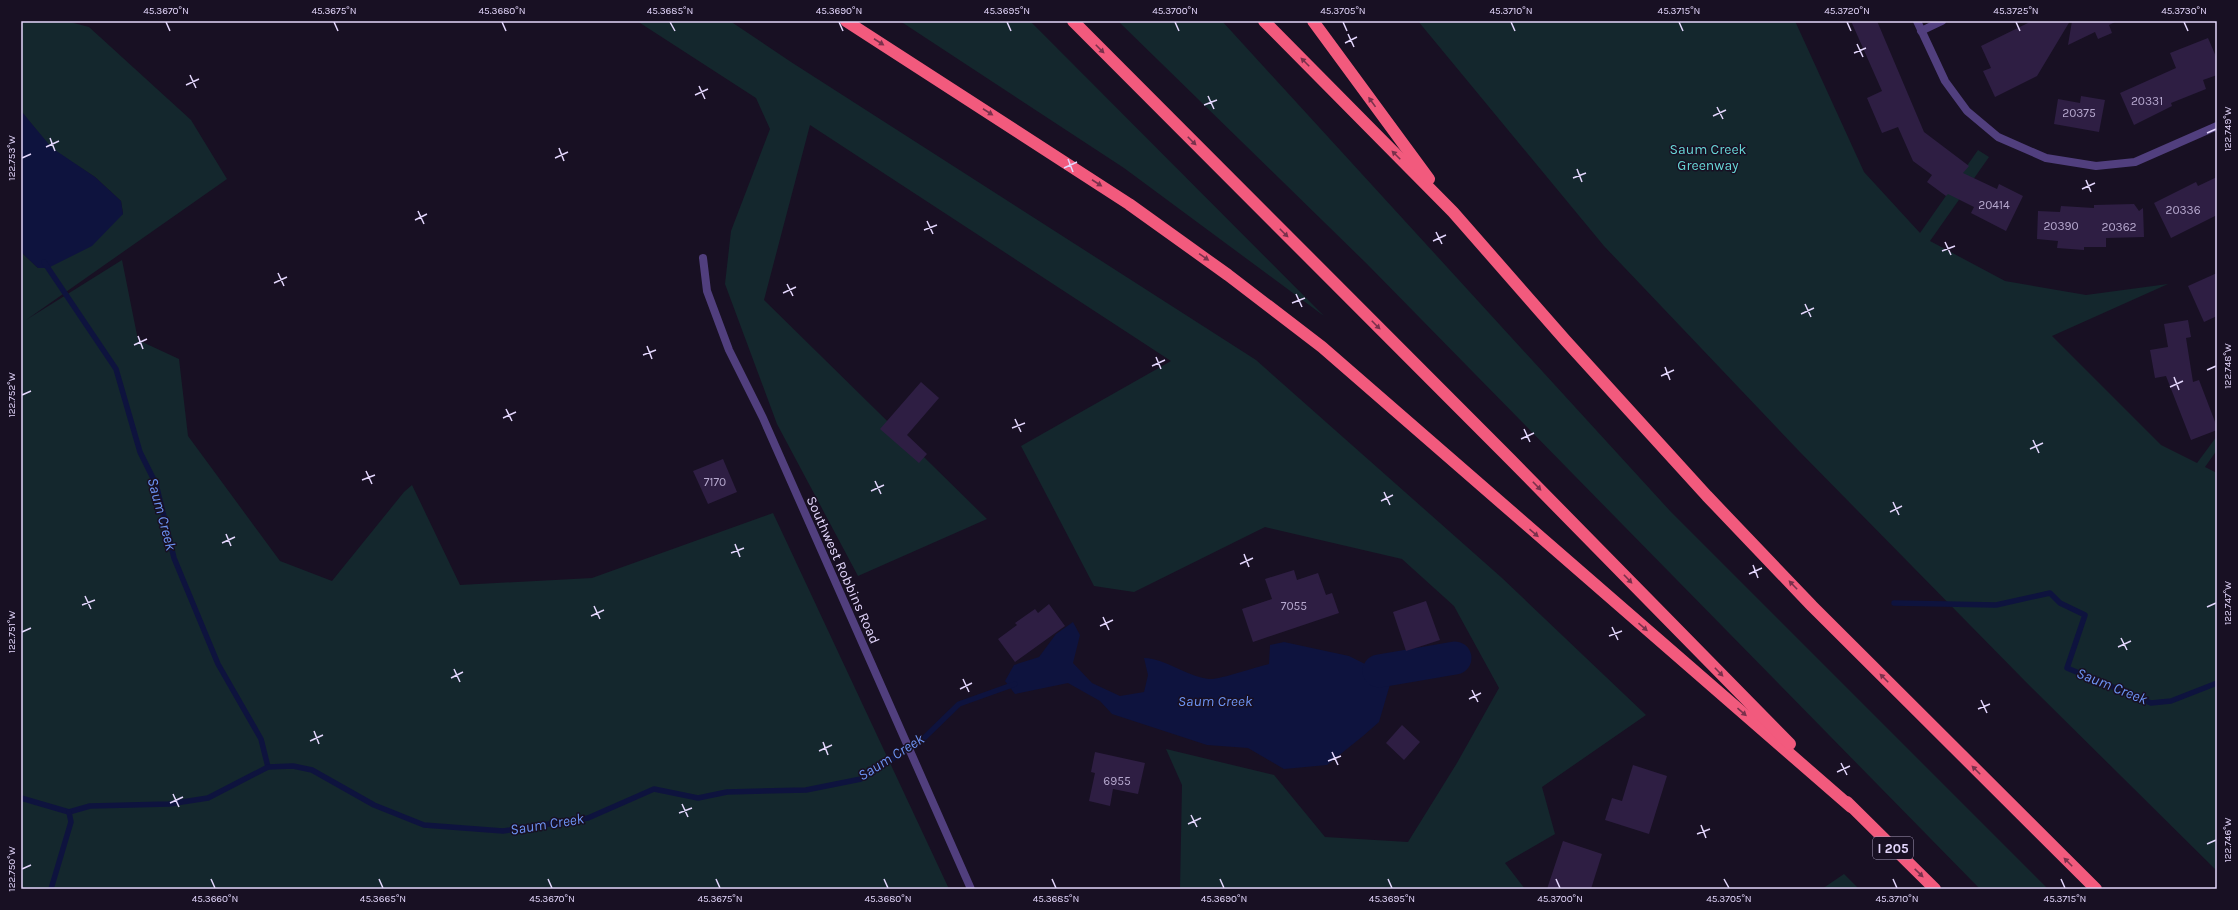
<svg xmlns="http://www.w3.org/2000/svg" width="2238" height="910" font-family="Karla,sans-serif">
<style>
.green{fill:#14272d}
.water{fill:#0e133e}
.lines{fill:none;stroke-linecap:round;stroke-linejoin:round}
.stream{stroke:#0e133e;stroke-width:5.5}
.river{stroke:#0e133e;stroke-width:33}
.building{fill:#2e1e43}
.street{stroke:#513f7e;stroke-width:8}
.highway{stroke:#f25a7d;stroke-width:12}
.oneway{fill:#7a314c}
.ticks{fill:none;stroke:#e3d6fc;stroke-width:1.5}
.labels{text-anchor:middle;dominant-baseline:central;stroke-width:3;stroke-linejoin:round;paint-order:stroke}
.number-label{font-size:12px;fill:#b6a8ce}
.shield{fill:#181023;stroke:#a69bbb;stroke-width:1}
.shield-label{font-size:13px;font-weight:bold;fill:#e3d6fc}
.park-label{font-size:14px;fill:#67d6d6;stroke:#181023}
.street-label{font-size:14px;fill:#e3d6fc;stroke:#181023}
.water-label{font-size:15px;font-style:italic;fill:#6c93f3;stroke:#181023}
.neatline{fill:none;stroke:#e3d6fc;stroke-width:1.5}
.ticks-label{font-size:10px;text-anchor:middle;fill:#e3d6fc}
</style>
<rect width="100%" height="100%" fill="#181023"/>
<!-- green -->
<g class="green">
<path d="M21,21H66L89,27L191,120L227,179L26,320L122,260L138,340L179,359L188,436L280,561L332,581L404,492L412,485L460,585L592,578L773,513L949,889H21V252L38,268L123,214L121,201L95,177L52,149L21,111Z"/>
<path d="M637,21H730L791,62L1256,360L1502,578L1646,715L1542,787L1555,834L1505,863L1525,889H1180L1182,785L1166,749L1274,775L1325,837L1408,842L1457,763L1499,688L1454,606L1402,559L1265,527L1134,592L1094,586L1021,446L1171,361L810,125L764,300L987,519L858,576L777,424L725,284L731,231L770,129L756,98Z"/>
<path d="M900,21H1030L1324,316L1124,168Z"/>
<path d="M1118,21H1222L1671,512L2048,889H1980L1367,264Z"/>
<path d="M1418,21H1795L1864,172L1920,233L1978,150L1989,157L1930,241L2005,281L2086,295L2168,284L2052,336L2161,445L2197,463L2217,436V450L2205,467L2217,473V871L2025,681L1798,450L1604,246Z"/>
<path d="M1844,874L1859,889H1822Z"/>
</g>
<!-- water -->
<g class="water">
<path d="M21,111L52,148L95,177L121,201L123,214L92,246L48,268H38L21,252Z"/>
<path d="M1073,622L1080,635L1073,663L1092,683L1120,696L1144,692L1148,675L1144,658C1167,659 1185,676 1209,679C1219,680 1256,667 1269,664L1270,645L1284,642L1349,656L1379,671L1391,681L1379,722L1363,736L1327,765L1284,769L1248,748L1207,745L1112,714L1100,701L1068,683L1015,694L1005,681L1014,665L1039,657L1056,634Z"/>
</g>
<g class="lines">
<!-- stream -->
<g class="stream">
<path d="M44,262L116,369L140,452L156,484L174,558L218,664L261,739L268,767"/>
<path d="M1894,603L1996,605L2050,593L2060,603L2085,615L2067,668L2151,703L2171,701L2217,683"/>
<path d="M21,798L69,812L90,806L169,804L208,798L268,767L293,766L312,770L374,805L424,825L503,831L588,818L654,789L698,798L727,792L806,790L861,779L923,739L959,704L1015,684"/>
<path d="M51,889L71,822L69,812"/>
</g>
<!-- river -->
<path class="river" d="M1379,671L1455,658"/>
</g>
<!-- building -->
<g class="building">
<path d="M1851,21H1877L1924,132L1969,166L1963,173L1997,189L1999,184L2023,196L2006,231L1971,213L1974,207L1948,194L1946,196L1927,182L1932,175L1913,161L1898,127L1882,133L1867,98L1882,91Z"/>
<path d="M2032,21H2070L2037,76L1995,97L1983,71L1991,68L1981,46Z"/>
<path d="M2072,21H2117L2109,25L2112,33L2098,39L2095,32L2068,45Z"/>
<path d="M2208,38L2217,59V75L2203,80L2206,89L2171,103L2172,106L2134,125L2120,93L2176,68L2170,53Z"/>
<path d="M2081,96L2105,100L2099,132L2054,124L2058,99L2080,103Z"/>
<path d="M2217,177V215L2171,238L2154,203L2196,182L2198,186Z"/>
<path d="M2134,204L2139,211L2143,208L2144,237L2106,238V247H2084V250L2057,248L2058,241L2037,239L2038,211L2060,212L2061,206L2094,208V205Z"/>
<path d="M2217,273V316L2204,322L2188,286Z"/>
<path d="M2188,320L2191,337L2186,338L2193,382L2199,380L2217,427V430L2191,440L2166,376L2155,378L2150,350L2168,347L2164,324Z"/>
<path d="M921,382L939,398L907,435L927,454L919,463L880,429Z"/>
<path d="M723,459L737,492L708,504L693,471Z"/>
<path d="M1294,570L1297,580L1318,573L1326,595L1332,593L1339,613L1253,642L1242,609L1272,599L1265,579Z"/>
<path d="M1426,601L1440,640L1406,651L1393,612Z"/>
<path d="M1049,604L1065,626L1015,662L998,639L1017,625L1015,623L1035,609L1038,613Z"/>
<path d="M1402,725L1420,742L1404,760L1386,743Z"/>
<path d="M1095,752L1145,763L1138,794L1113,789L1110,806L1089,801L1095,773L1091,772Z"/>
<path d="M1633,765L1667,776L1649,834L1605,820L1612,798L1622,801Z"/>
<path d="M1563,841L1602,854L1591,889H1547Z"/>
</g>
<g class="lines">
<!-- street -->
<g class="street">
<path d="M1917,21L1945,81L1967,111L1998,137L2046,158L2096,166L2135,162L2217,126"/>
<path d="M1921,31L1942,21"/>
<path d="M703,258L707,291L729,350L763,418L971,889"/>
</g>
<!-- highway -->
<g class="highway">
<path d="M846,21L1129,204L1228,275L1322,347L1851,807"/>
<path d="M1073,21L1510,459L1790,744"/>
<path d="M1264,21L1453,212L1566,341L1707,496L1812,606L2096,889"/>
<path d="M1313,21L1429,179"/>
<path d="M1847,802L1935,889"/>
</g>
</g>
<!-- one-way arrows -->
<defs><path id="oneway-solid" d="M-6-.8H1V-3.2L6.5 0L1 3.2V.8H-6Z"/></defs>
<g class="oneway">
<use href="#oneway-solid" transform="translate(879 42) rotate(33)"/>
<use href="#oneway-solid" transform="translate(1100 49) rotate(45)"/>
<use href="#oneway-solid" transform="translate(1305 62) rotate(-135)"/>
<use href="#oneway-solid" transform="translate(1372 102) rotate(-126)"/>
<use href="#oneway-solid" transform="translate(988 112) rotate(33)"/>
<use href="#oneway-solid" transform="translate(1192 141) rotate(45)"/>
<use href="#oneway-solid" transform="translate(1396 155) rotate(-135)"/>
<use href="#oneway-solid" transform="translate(1097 183) rotate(33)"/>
<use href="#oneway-solid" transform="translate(1284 233) rotate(45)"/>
<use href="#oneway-solid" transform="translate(1204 257) rotate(35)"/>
<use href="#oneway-solid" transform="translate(1376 325) rotate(45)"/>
<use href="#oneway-solid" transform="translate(1537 486) rotate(46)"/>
<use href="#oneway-solid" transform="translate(1534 533) rotate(41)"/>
<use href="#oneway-solid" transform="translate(1628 579) rotate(46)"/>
<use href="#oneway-solid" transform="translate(1793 585) rotate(-134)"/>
<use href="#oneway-solid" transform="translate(1643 627) rotate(41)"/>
<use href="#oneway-solid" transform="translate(1719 672) rotate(46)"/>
<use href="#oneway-solid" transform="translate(1884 678) rotate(-135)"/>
<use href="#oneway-solid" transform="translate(1742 712) rotate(41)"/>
<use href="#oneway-solid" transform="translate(1976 770) rotate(-135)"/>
<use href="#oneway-solid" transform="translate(2068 862) rotate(-135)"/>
<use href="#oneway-solid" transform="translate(1919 873) rotate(44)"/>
</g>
<!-- ticks -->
<path class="ticks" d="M166,22L170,31M334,22L338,31M502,22L506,31M670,22L675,31M839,22L843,31M1007,22L1011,31M1175,22L1179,31M1343,22L1347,31M1511,22L1515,31M1679,22L1683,31M1847,22L1851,31M2016,22L2020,31M2184,22L2188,31M1348,34L1354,47M1345,43L1357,37M1857,44L1863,57M1854,53L1866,48M190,75L196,88M186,85L199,79M699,86L705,99M695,95L708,89M1208,96L1214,109M1204,105L1217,100M1717,107L1723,119M1713,116L1726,110M2207,133L2216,129M50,138L55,151M46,147L59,141M559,148L564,161M22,158L31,154M555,158L568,152M1068,159L1073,172M1064,168L1077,162M1577,169L1582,182M1573,178L1586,173M2086,180L2091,192M2082,189L2095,183M418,211L424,224M415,220L427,214M927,221L933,234M924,230L937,225M1436,232L1442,244M1433,241L1446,235M1945,242L1951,255M1942,251L1955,246M278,273L284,286M274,283L287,277M787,284L793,296M783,293L796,287M1296,294L1302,307M1292,303L1305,298M1805,304L1811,317M1801,314L1814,308M138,336L143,349M134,345L147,339M647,346L652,359M643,355L656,350M1156,357L1161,369M1152,366L1165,360M1665,367L1670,380M2207,370L2216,366M1661,376L1674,370M2174,377L2179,390M2170,387L2183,381M22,395L31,391M506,409L512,421M503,418L516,412M1015,419L1021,432M1012,428L1025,423M1524,429L1530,442M1521,439L1534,433M2033,440L2039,453M2030,449L2043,443M366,471L372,484M362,480L375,475M875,481L881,494M871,491L884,485M1384,492L1390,505M1381,501L1393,495M1893,502L1899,515M1890,512L1902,506M226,534L231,546M222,543L235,537M735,544L740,557M731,553L744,548M1244,554L1249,567M1240,564L1253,558M1753,565L1758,578M1749,574L1762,568M85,596L91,609M82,605L95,600M594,606L600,619M2207,607L2216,603M591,616L604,610M1103,617L1109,630M1100,626L1113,620M1612,627L1618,640M22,632L31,628M1609,636L1622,631M2121,638L2127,650M2118,647L2131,641M454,669L460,682M451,678L463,672M963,679L969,692M960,689L972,683M1472,690L1478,702M1469,699L1481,693M1981,700L1987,713M1978,709L1990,704M314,731L319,744M310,741L323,735M823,742L828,755M819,751L832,745M1332,752L1338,765M1328,761L1341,756M1841,763L1847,775M1837,772L1850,766M173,794L179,807M170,803L183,797M682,804L688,817M679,813L692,808M1191,815L1197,827M1188,824L1201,818M1701,825L1706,838M1697,834L1710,829M2207,844L2216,840M22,869L31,865M211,879L215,888M379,879L383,888M548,879L552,888M716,879L720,888M884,879L888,888M1052,879L1056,888M1220,879L1224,888M1388,879L1392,888M1556,879L1560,888M1724,879L1729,888M1893,879L1897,888M2061,879L2065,888"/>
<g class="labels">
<!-- number labels -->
<g class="number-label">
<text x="2147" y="101">20331</text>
<text x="2079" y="113">20375</text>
<text x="1994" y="205">20414</text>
<text x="2183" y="210">20336</text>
<text x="2061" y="226">20390</text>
<text x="2119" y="227">20362</text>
<text x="715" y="482">7170</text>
<text x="1294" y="606">7055</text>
<text x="1117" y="781">6955</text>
</g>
<!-- shield labels -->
<rect class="shield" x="1873" y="837" width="40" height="22" rx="3"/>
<g class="shield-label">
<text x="1893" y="848">I 205</text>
</g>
<!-- park labels -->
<g class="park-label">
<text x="1708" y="149">Saum Creek<tspan x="1708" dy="16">Greenway</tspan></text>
</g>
<!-- street labels -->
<g class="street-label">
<text transform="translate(843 570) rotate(66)">Southwest Robbins Road</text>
</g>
<!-- water labels -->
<g class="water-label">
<text transform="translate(162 514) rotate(75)">Saum Creek</text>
<text transform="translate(2112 686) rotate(22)">Saum Creek</text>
<text x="1215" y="701">Saum Creek</text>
<text transform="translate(891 757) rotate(-32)">Saum Creek</text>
<text transform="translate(547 824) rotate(-9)">Saum Creek</text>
</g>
</g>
<!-- border -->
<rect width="2238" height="910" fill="none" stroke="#181023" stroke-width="44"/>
<rect x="22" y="22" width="2194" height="866" class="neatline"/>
<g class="ticks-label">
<text x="166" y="14">45.3670°N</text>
<text x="334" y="14">45.3675°N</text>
<text x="502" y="14">45.3680°N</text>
<text x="670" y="14">45.3685°N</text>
<text x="839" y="14">45.3690°N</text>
<text x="1007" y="14">45.3695°N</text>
<text x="1175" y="14">45.3700°N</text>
<text x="1343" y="14">45.3705°N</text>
<text x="1511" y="14">45.3710°N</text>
<text x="1679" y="14">45.3715°N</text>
<text x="1847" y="14">45.3720°N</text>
<text x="2016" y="14">45.3725°N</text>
<text x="2184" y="14">45.3730°N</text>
<text transform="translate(2227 129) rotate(-90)" y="4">122.749°W</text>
<text transform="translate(11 158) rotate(-90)" y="4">122.753°W</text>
<text transform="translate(2227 366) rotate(-90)" y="4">122.748°W</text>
<text transform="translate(11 395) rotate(-90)" y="4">122.752°W</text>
<text transform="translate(2227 603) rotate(-90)" y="4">122.747°W</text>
<text transform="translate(11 632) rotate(-90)" y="4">122.751°W</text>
<text transform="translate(2227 840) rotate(-90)" y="4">122.746°W</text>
<text transform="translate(11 869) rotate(-90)" y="4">122.750°W</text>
<text x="215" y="902">45.3660°N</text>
<text x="383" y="902">45.3665°N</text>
<text x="552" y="902">45.3670°N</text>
<text x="720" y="902">45.3675°N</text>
<text x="888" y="902">45.3680°N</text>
<text x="1056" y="902">45.3685°N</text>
<text x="1224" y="902">45.3690°N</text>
<text x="1392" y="902">45.3695°N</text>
<text x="1560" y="902">45.3700°N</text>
<text x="1729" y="902">45.3705°N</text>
<text x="1897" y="902">45.3710°N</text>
<text x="2065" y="902">45.3715°N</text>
</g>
</svg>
